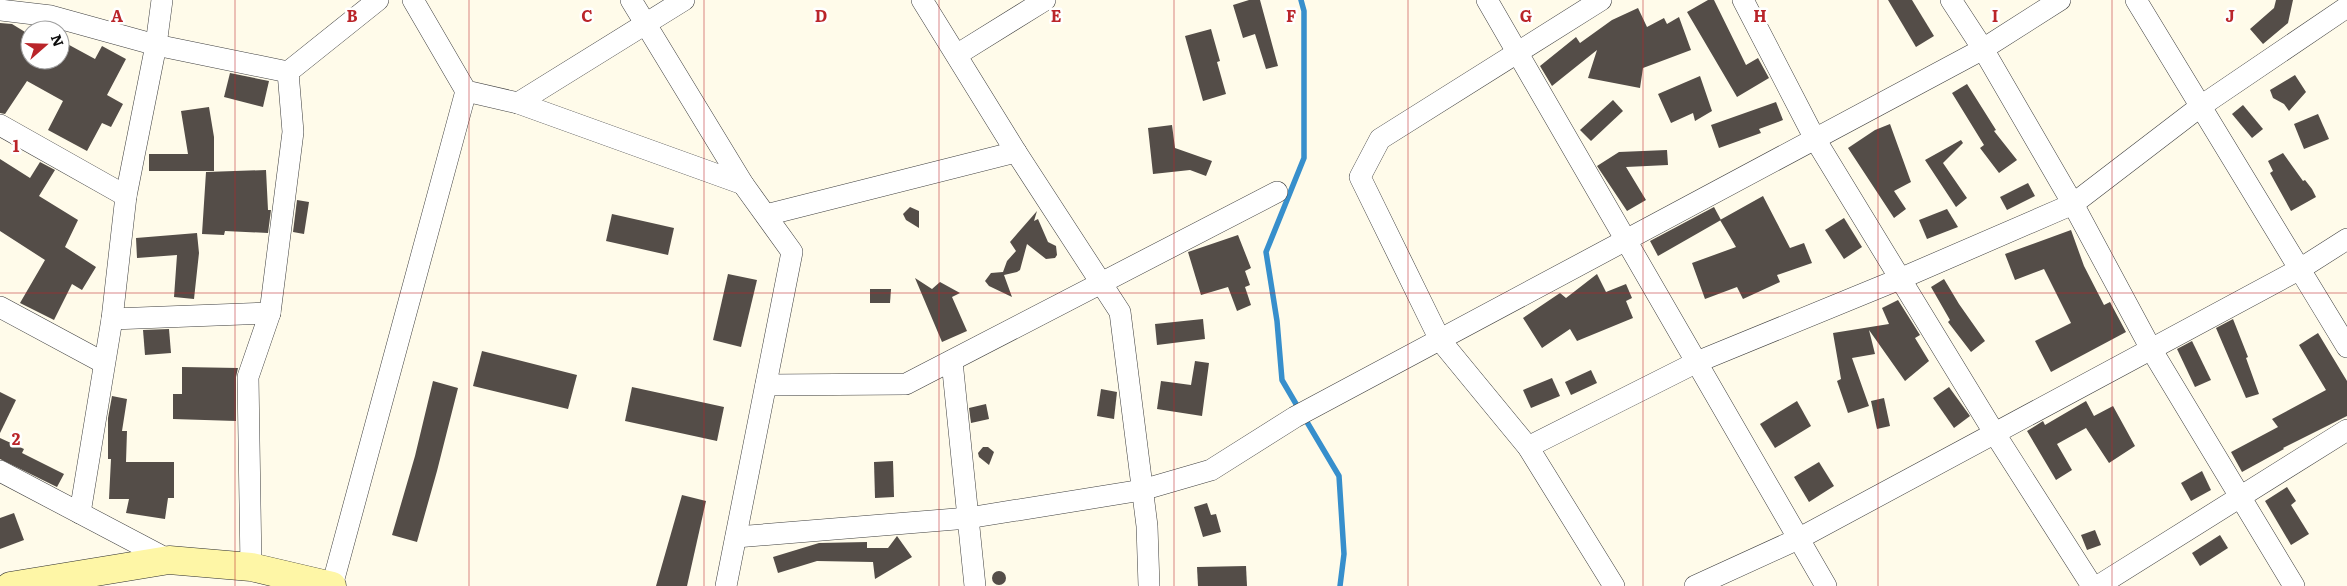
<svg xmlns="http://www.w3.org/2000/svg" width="2347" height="586" font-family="Literata,serif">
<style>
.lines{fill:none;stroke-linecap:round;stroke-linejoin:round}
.stream{stroke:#378fcc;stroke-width:5.5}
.building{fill:#544d48}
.street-casing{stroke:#3f3f3f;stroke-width:22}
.secondary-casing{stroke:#2e2e2e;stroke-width:29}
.street{stroke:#fff;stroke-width:21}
.secondary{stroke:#fef6a6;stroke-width:28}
.grid{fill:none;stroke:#ba252a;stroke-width:1;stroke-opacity:0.55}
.grid-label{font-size:16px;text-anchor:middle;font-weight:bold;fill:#ba252a;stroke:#fff;stroke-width:5;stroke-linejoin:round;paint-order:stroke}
</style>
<rect width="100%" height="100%" fill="#fffbea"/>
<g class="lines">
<!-- stream -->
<g class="stream">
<path d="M1299,409L1282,380L1277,321L1266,252L1304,158V11L1301,0"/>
<path d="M1304,417L1339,476L1344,554L1340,586"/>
</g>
</g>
<!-- building -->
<g class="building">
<path d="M1249,0H1260L1278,66L1266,69L1255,34L1243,38L1233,5Z"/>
<path d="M1708,0H1714L1746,65L1758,58L1769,78L1737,97L1687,12Z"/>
<path d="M1888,0H1912L1934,36L1916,47Z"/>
<path d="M2276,0H2293L2288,23L2263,44L2250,29L2274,8Z"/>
<path d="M1638,8L1647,27L1664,18L1667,24L1679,17L1691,50L1643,68L1640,88L1588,78L1597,50L1552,86L1540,66L1576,37L1580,43L1612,20Z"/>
<path d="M0,23L12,24L30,35V60H60V40L95,59L102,46L126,59L107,95L123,104L111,127L102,123L87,151L48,130L63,101L27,81L5,114L0,113Z"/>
<path d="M1211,29L1220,61L1217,62L1226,94L1203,101L1185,36Z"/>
<path d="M230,73L269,81L263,107L224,97Z"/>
<path d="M2295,75L2306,92L2289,111L2284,104L2273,98L2270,90Z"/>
<path d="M1700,76L1712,111L1695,121L1693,113L1671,123L1658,94Z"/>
<path d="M1967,84L1996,130L1994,131L2017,160L1999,173L1980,148L1984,145L1952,93Z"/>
<path d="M1613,100L1623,111L1591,141L1580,130Z"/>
<path d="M1776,102L1783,120L1759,129L1761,133L1719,148L1711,125Z"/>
<path d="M2243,105L2263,129L2252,138L2232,114Z"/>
<path d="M209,107L214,137V171H149V154H188L181,111Z"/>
<path d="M2318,114L2329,139L2304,149L2294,124Z"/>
<path d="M1890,124L1911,182L1894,191L1906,209L1894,218L1848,148L1875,130Z"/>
<path d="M1172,125L1175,148L1212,161L1206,176L1190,170L1153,174L1148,128Z"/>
<path d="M1961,140L1963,143L1943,163L1967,198L1956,207L1925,160Z"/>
<path d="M1667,150L1668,165L1626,167L1646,200L1627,211L1597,166L1619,152Z"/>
<path d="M2283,153L2303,181L2305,180L2312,189L2316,197L2291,211L2270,173L2273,171L2268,161Z"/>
<path d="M0,159L30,178L40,162L55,170L39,196L78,220L65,247L96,267L82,290L72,284L54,320L20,303L45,260L0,231Z"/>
<path d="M266,170L268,210H271L268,233L225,231L224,235L202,234L206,172Z"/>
<path d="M2028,183L2035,196L2007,210L2000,197Z"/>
<path d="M1763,196L1790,248L1804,243L1812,263L1777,275L1780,282L1743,299L1737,287L1705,299L1692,263L1736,247L1720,220Z"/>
<path d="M297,200L309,202L304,234L293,232Z"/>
<path d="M910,207L919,211V228L906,220L903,214Z"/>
<path d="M1714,207L1721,220L1658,256L1650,241Z"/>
<path d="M1947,209L1958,227L1927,239L1919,220Z"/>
<path d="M1037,211L1034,221L1038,219L1048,242L1056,246L1057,255L1055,258L1046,259L1027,244L1020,270L1017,272L1004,275L1012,297L989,286L985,281L991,273L1003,272L1007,261L1016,251L1010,242Z"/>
<path d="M612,214L674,228L668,255L606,241Z"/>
<path d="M1844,218L1862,247L1844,259L1825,230Z"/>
<path d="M2071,230L2084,266L2104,305L2110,302L2126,332L2051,372L2035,341L2071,323L2044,269L2015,280L2005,254Z"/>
<path d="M197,233L199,253L194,299L174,297L177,255L137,258L136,238Z"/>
<path d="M1238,235L1251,268L1245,271L1250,285L1245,287L1251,305L1237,311L1228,287L1201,295L1188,252Z"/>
<path d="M728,274L757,280L741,347L713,340Z"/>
<path d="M1597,274L1606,292L1626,284L1632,298L1626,301L1633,318L1577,341L1570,329L1542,348L1523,318L1560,293L1566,298Z"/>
<path d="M915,278L932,289L940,282L960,293L952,297L967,331L942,342Z"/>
<path d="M1944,279L1959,304L1985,341L1971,352L1948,322L1950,320L1931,287Z"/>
<path d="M870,289H891L890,303H870Z"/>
<path d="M1898,300L1920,335L1915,338L1929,361L1905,381L1869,330L1875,354L1852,358L1869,406L1848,413L1837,381L1841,379L1833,333L1889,324L1882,308Z"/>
<path d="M1203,319L1205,339L1157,345L1155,324Z"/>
<path d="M2233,319L2248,357L2246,358L2259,394L2246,398L2216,328Z"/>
<path d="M169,329L171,353L145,355L143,330Z"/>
<path d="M2318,333L2347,381V416L2283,448L2284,449L2242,472L2231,452L2278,427L2272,419L2326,390L2299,345Z"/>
<path d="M2192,341L2211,380L2195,387L2177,349Z"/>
<path d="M482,351L577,375L568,409L473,386Z"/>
<path d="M1195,361L1209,363L1202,416L1157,409L1161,381L1191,385Z"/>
<path d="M182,367L238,368L236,377V421L173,419V394H182Z"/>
<path d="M1591,370L1597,383L1571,395L1565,382Z"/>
<path d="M1552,378L1560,396L1531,408L1523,390Z"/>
<path d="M433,381L458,388L437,471L417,542L392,535L415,456Z"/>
<path d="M632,387L724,407L717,441L625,421Z"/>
<path d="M1949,387L1970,416L1954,428L1933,398Z"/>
<path d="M1101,389L1117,392L1114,419L1097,416Z"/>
<path d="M0,392L16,400L0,433Z"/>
<path d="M112,396L127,399L122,431H127L126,462H174V498H168L165,519L126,513L129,499H109L111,459H108V418Z"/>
<path d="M1884,398L1890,426L1877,429L1871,401Z"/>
<path d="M1797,401L1811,426L1775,448L1760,424Z"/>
<path d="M2086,401L2094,416L2113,406L2135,446L2109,463L2086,428L2057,444L2072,470L2056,480L2027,431L2043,421L2045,425Z"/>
<path d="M986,404L989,419L971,423L969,408Z"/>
<path d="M0,438L24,449L22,453L64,474L57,487L0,459Z"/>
<path d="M983,447H988L994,452L989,465L979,457L978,453Z"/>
<path d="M893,461L894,497L875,498L874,462Z"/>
<path d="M1819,462L1834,486L1809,502L1794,477Z"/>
<path d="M2202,471L2211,490L2191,501L2181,483Z"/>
<path d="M2287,487L2296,501L2291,505L2309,534L2291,545L2265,501Z"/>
<path d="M682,495L706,501L687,586H656Z"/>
<path d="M1207,503L1211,515L1216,514L1221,532L1203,537L1194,507Z"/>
<path d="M14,513L24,540L0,549V518Z"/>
<path d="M2095,530L2101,545L2087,550L2081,535Z"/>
<path d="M2220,535L2228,548L2200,566L2192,553Z"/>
<path d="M897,536L912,557L875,579L873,562L817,561L778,573L773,557L819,543L867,542V548H888Z"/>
<path d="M1246,566L1247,586H1198L1197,567Z"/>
<circle cx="999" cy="578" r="7"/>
</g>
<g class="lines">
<defs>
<g id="street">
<path d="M413,0L466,91L518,103L743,184"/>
<path d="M631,0L743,184L792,252L726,586"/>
<path d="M922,0L1016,152L1120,312L1147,526L1149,586"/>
<path d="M1487,0L1826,586"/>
<path d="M1601,0L1380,139L1360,177L1440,340L1528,447L1614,586"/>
<path d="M1743,0L1815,139L1995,434L2092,586"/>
<path d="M1951,0L1983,49L2073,204L2151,349L2294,586"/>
<path d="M2136,0L2347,347"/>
<path d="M0,10L51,16L156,45L288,72L378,0"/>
<path d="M958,54L1045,0"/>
<path d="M518,103L684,0"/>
<path d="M0,125L126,196"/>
<path d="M766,215L1016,152"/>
<path d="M0,307L104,363"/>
<path d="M112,319L270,313"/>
<path d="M952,361L975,586"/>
<path d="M766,385L906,384L1277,192"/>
<path d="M1528,447L1697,362L1902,278L2073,204L2201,106L2347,7"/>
<path d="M0,471L169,560"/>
<path d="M80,513L112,319L126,196L156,45L162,0"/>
<path d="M736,537L968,518L1142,490L1211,470L1295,417L1983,49L2060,0"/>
<path d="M251,567L248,377L270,313L293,132L288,72"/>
<path d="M332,586L466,91"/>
<path d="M1695,586L1798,539L2300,269L2347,239"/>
<path d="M2098,586L2347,430"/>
</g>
<path id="secondary" d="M10,586L169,560L251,567L332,586"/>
</defs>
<!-- street casing -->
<use href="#street" class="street-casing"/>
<!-- secondary casing -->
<use href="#secondary" class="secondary-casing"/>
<!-- street -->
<use href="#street" class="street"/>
<!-- secondary -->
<use href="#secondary" class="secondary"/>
</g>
<!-- grid -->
<path class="grid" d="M235,0V586M469,0V586M704,0V586M939,0V586M1174,0V586M1408,0V586M1643,0V586M1878,0V586M2112,0V586M0,293H2347"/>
<g class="grid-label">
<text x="117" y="22">A</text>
<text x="352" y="22">B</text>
<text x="587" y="22">C</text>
<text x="821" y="22">D</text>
<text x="1056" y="22">E</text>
<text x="1291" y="22">F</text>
<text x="1526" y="22">G</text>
<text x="1760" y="22">H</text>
<text x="1995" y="22">I</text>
<text x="2230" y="22">J</text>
<text x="16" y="152">1</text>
<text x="16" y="445">2</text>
</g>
<!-- north arrow -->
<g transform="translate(45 45) rotate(70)"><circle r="24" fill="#ffffff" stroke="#9e9e9e"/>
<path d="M0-4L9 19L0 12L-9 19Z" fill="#ba252a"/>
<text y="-8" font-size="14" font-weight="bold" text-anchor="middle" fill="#0c0c0c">N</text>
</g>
</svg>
